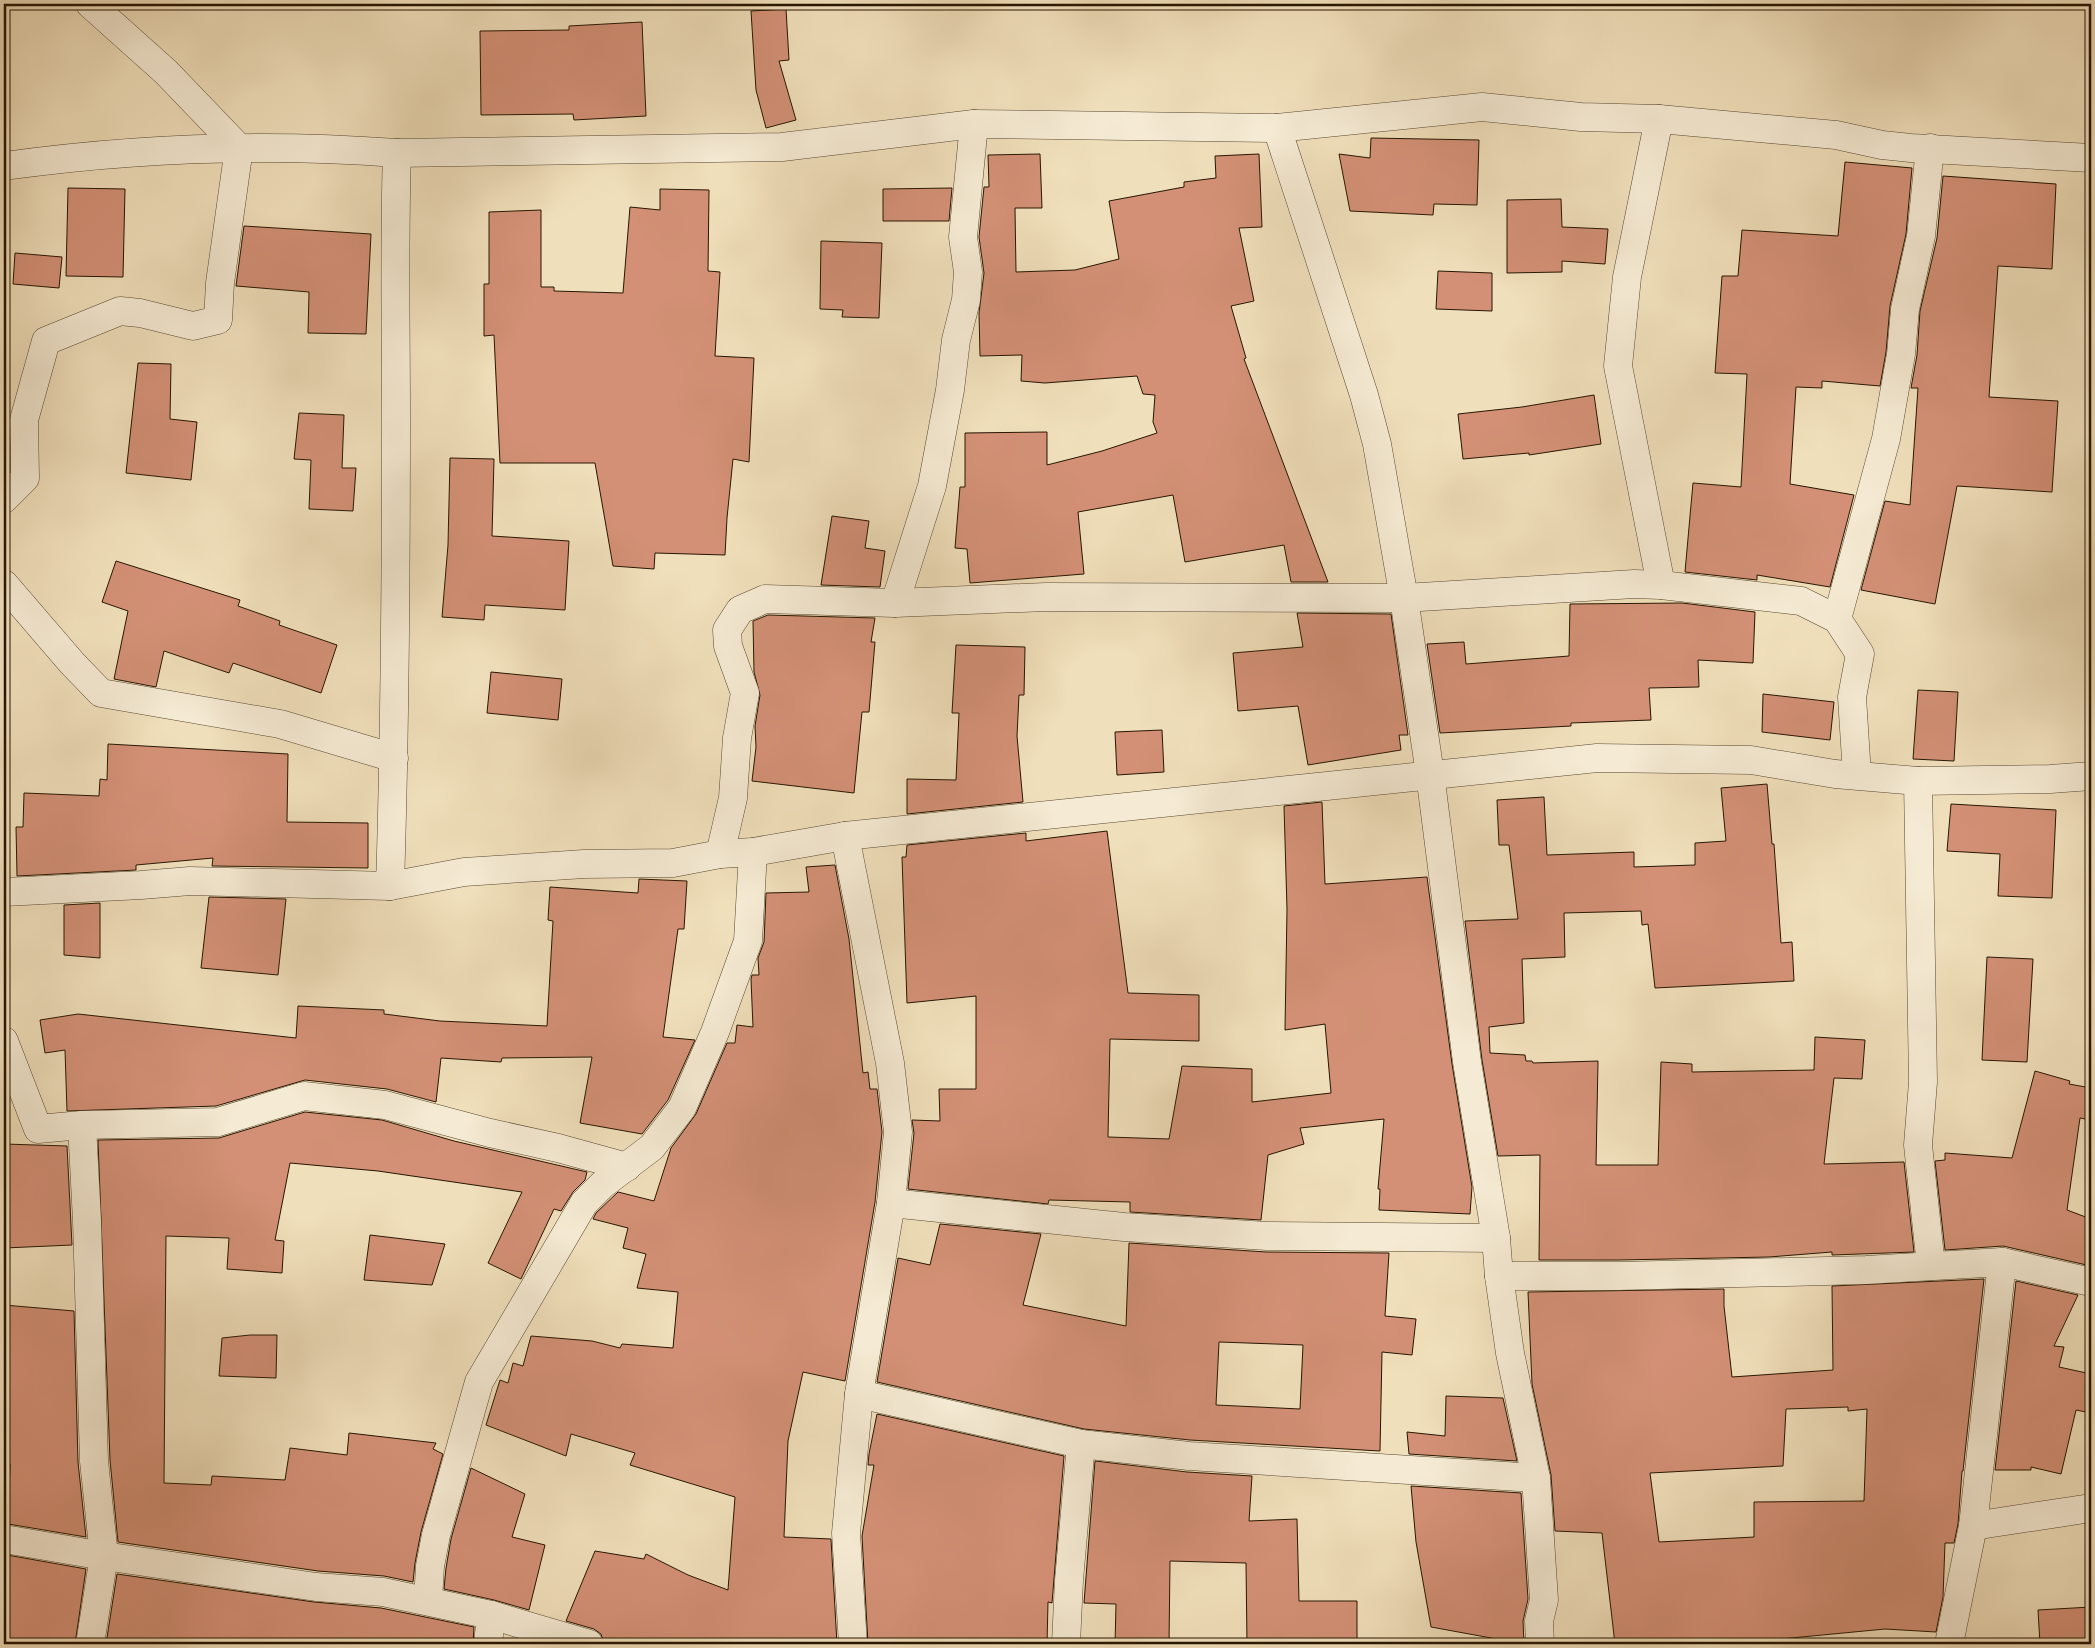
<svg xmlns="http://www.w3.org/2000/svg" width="2095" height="1648" font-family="'IM FELL French Canon',serif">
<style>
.building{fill:#d39076;stroke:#261601;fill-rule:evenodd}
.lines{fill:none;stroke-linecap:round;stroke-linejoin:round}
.minor-casing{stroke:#584830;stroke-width:29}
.minor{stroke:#f5ead3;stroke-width:28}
</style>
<rect width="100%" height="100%" fill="#f0dfbb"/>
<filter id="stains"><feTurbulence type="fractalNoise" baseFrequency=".004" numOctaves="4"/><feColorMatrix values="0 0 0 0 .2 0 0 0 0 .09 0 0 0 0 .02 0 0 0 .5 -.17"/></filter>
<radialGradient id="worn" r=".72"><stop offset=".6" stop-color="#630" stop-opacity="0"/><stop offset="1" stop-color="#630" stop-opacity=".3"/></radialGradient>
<!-- building -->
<g class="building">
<path d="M786,9L789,60L779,61L796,120L766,128L756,90L751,11Z"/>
<path d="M642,22L646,116L574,120L573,114L481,115L480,31L569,30V26Z"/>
<path d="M1371,138L1479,140L1477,205L1434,204L1433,215L1350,211L1339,154L1370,158Z"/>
<path d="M1040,154L1042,208H1015L1016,272L1075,270L1119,259L1109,201L1184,187V182L1216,178L1215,156L1259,154L1262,227L1239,228L1254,301L1231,306L1246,358L1244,359L1328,582H1291L1284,545L1185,562L1173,495L1078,512L1084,574L970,583L967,549L955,548L960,487H965V433L1047,432V465L1102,451L1157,433L1153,422L1155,395L1143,394L1137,376L1045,383L1021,381L1022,355L980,356L979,313L984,273L979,237L984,187H989L988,155Z"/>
<path d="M1845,162L1912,168L1906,234L1890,306L1886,352L1880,386L1822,381V388L1796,387L1790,484L1854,495L1830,587L1757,575V580L1685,572L1693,483L1741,487L1747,374L1715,373L1722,276H1738L1742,230L1838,236Z"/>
<path d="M1943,176L2056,184L2052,269L1998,266L1989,397L2058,401L2052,492L1957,486L1935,604L1861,590L1885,501L1910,505L1918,388H1911L1917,355L1920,311L1937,238Z"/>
<path d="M68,188L125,189L123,277L66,276Z"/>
<path d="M952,188L949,221H883V189Z"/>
<path d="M660,189L709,190L708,271L720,272L715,356L754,358L749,462L733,459L727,518L725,555L655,553L654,569L613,566L595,463H500L494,335L484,336V284H489V212L541,210V287H554V291L623,293L630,207L660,210Z"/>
<path d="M1561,199L1562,227L1608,229L1605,264L1562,261V272L1507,273V200Z"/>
<path d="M244,226L371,234L366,334L308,333L309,292L236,286Z"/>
<path d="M821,241L882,243L879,318L842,317L843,310L820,309Z"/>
<path d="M15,253L62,257L59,288L13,284Z"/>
<path d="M1438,271L1492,273V311L1436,309Z"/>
<path d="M138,363L171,364L170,419L197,422L191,480L126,473Z"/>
<path d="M1594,395L1601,444L1529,455V453L1463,459L1458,414L1522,407Z"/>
<path d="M299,413L344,415L342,468H356L353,511L309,509L311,460L294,459Z"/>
<path d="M450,458L494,459L492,536L569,541L565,610L485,605L484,620L442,617L448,545Z"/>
<path d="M832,516L869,521L865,548L885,551L880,587L821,585Z"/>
<path d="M116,561L240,600L238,606L280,621L279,625L337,645L321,693L233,663L229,673L164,651L156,687L114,679L128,611L102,602Z"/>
<path d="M1682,603L1755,612L1753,663L1698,660L1699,687L1649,688L1651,720L1571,723V726L1440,733L1427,644L1464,642L1466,664L1569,656L1570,604Z"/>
<path d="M1297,613L1391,614L1408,735H1399L1401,750L1308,765L1298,706L1238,711L1233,653L1303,647Z"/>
<path d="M768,615L875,618L871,642H875L869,712H862L854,793L752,781L756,747L755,726L760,695L754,672L753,621Z"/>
<path d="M956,645L1025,647L1024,695H1019L1017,736L1023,802L907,814V779L956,780L959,713H952Z"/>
<path d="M491,672L562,679L558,720L487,713Z"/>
<path d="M1918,690L1958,692L1954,761L1913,759Z"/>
<path d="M1763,694L1834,702L1830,740L1762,732Z"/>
<path d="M1162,730L1164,772L1117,775L1115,732Z"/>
<path d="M108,744L288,754L287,822L368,823V868L212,866L213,858L136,865V870L17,876L16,827H23L24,793L99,796L100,779L107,780Z"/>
<path d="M1767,784L1772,844H1774L1781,943L1792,942L1794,981L1655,988L1648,924L1642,925L1641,911L1564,913L1565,957L1522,959L1524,1023L1489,1027L1490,1053L1525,1055L1526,1061H1532L1533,1063L1598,1061L1596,1165H1658L1661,1062L1692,1064V1072L1814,1070L1815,1037L1865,1040L1862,1079L1834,1078L1824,1164L1904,1162L1914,1252L1832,1255V1252L1769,1257L1619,1260H1539L1540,1155L1498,1156L1482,1060L1465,921L1518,919L1509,845H1499L1497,800L1544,797L1547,855L1634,852V867L1695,865V843L1726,841L1721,788Z"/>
<path d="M1322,802L1325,884L1427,877L1452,1064L1472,1187L1470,1214L1379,1210L1380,1189H1378L1384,1119L1300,1128L1304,1144L1268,1155L1261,1220L1130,1212V1202L1049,1200L1048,1204L908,1189L914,1133L912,1120L940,1121L939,1089H976V996L907,1003L902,857H906L907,845L1026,833V841L1107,831L1128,993L1199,995V1041L1110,1039L1108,1137L1169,1139L1182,1066L1252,1069V1102L1331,1093L1325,1024L1285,1030L1287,909L1284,806Z"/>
<path d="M1951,804L2056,810L2052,898L1998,896L2000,854L1947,851Z"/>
<path d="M835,865L849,939L863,1073L868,1072L870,1089H877L882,1132L875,1202L845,1381L803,1372L788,1441L784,1537L831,1539L837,1644H604L601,1634L594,1629L566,1621L595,1551L644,1559L646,1554L688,1575L728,1590L735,1497L630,1465L635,1453L571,1434L566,1456L486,1425L500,1380L508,1383L513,1363L523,1366L531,1336L592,1341L620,1348L622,1344L673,1348L678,1292L637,1288L646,1254L623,1248L628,1228L593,1219L596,1213L618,1192L654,1201L671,1148L696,1114L727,1043H735L737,1025L753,1027L751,979L752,975H759L758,958L764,942L766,893L809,892L806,867Z"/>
<path d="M639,879L687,881L684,929H678L663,1037L695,1040L668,1100L642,1134L580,1123L592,1057L502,1058L501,1062L441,1058L436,1102L387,1089L305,1080L216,1106L67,1111L65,1050L45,1053L40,1020L78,1014L296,1038L298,1006L384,1010V1014L440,1021L547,1026L553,921L548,920L550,887L638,893Z"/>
<path d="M209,897L286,899L278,975L201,968Z"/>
<path d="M100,903V958L64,955V905Z"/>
<path d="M1987,957L2033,959L2027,1062L1982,1060Z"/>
<path d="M2035,1071L2070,1081L2069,1084L2091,1088V1120L2080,1118L2067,1210L2091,1219V1266L2003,1246L1945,1250L1935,1161L1945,1160V1153L2012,1158Z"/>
<path d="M305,1112L382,1120L454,1141L587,1172L585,1180L573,1192L561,1211L554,1209L521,1279L488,1263L522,1192L378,1171L290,1163L275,1240L284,1241L282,1273L227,1269L229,1238L166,1236L164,1483L211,1485L212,1476L285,1480L290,1448L347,1455L349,1433L436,1443L433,1449L443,1454L421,1532L415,1563L413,1582L384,1576L318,1571L118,1542L110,1460L98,1140L219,1138Z"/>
<path d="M4,1144L67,1146L72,1245L4,1248Z"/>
<path d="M940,1224L1041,1234L1023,1305L1126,1326L1129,1243L1266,1252L1389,1253L1385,1316L1416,1319L1412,1355L1382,1352L1380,1451L1190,1440L1084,1429L877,1382L898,1258L930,1265ZM1219,1342L1303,1345L1300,1409L1216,1405Z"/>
<path d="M370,1235L445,1244L432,1285L364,1280Z"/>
<path d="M1984,1279L1963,1471H1962L1958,1524L1954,1543H1945L1943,1597L1936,1632L1885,1629L1760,1641L1761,1644H1615L1602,1533L1555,1531L1551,1475L1532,1384L1528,1292L1724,1289V1306L1732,1377L1833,1370L1832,1286ZM1848,1407V1411L1867,1409L1864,1501L1754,1502V1537L1659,1542L1650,1473L1783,1466L1786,1409Z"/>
<path d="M2016,1281L2078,1295L2054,1346L2064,1347L2059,1367L2091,1374V1413L2076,1410L2061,1474L2031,1467V1470H1995Z"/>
<path d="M4,1305L74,1311L78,1462L86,1537L8,1524L10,1464H4Z"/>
<path d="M250,1335H277L276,1378L219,1376L222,1338Z"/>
<path d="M1446,1396L1503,1398L1517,1461L1409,1454L1407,1432L1445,1436Z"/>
<path d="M877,1414L1064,1456L1052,1603L1048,1602L1047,1644H868L862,1536L874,1465H868L869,1454Z"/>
<path d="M1095,1461L1187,1472L1252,1476L1249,1521L1297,1519L1299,1601H1357V1644H1247L1246,1563L1170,1561L1169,1644H1115L1116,1604L1084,1603Z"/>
<path d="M471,1468L525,1494L512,1537L545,1545L529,1610L494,1600L444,1589L446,1568L451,1539Z"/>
<path d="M1411,1486L1521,1493L1528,1599L1523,1621L1524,1644L1431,1627L1416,1542Z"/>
<path d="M7,1555L86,1569L75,1644H4V1580L6,1581Z"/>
<path d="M117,1574L314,1602L381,1608L474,1627L473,1644H106Z"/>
<path d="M2091,1607V1644H2040L2038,1610Z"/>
</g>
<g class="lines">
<defs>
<g id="minor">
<path d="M1659,119L1627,277L1618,366L1661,585"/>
<path d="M1277,128L1364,395L1377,444L1404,598L1634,584L1661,585L1801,601L1837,619L1860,654L1852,697L1857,775"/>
<path d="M4,166C134,148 266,143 397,153L782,147L974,124L1277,128L1482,107L1581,117L1659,119L1836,135L1882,145L1911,148L2091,158"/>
<path d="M4,499L25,478L24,420L46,341L120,311L140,313L193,326L218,320L220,283L239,148L166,72L90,4"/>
<path d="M4,584L72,663L101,693L280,724L394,758"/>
<path d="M895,603L932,486L950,390L956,340L966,300L968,272L963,237L974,124"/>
<path d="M1837,619L1886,439L1901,354L1905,309L1921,236L1930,148"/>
<path d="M1918,781L1923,1082L1918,1145L1931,1266"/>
<path d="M845,836L890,1063L898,1132L891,1203L859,1394L846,1533L853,1644"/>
<path d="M720,854L733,798L737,738L745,693L728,646L727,630L740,610L765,599L895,603L1046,597L1404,598L1430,774L1467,1062L1496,1238L1499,1276L1510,1353L1536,1478L1544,1600L1539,1621L1540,1644"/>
<path d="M390,886C395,730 396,574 396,418C396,329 394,241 397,153"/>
<path d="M4,892L141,885L190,881L390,886L464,872L584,864L673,863L720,854L753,852L845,836L1597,758L1751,760L1835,774L1918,781L2050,779L2091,776"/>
<path d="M4,1041L38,1129L82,1125L218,1122L304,1096L385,1105L490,1133L558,1148L627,1167"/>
<path d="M82,1125L87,1221L94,1461L104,1556L90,1644"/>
<path d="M891,1203L1124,1227L1267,1236L1496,1238"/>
<path d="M1499,1276H1619L1866,1270L2002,1262L2091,1282"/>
<path d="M859,1394L1081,1444L1189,1456L1536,1478"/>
<path d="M1973,1526L2091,1508"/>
<path d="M4,1539L104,1556L316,1587L383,1592L491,1615L589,1644"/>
<path d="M428,1601L430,1566L436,1535L479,1382L584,1203L602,1185L652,1147L682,1108L715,1032L748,941L753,852"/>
<path d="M488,1644L491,1615"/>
<path d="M1066,1644L1069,1580L1081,1444"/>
<path d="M1949,1644L1973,1526L2002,1262"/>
</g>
</defs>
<!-- minor casing -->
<use href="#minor" class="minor-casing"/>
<!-- minor -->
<use href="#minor" class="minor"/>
</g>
<!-- margin -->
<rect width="2095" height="1648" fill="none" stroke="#f0dfbb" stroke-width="20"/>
<rect x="5" y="5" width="2085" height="1638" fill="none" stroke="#261601" stroke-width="2.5"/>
<rect x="10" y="10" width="2075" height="1628" fill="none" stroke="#261601"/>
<rect width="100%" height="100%" filter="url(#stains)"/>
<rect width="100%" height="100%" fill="url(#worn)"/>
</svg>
